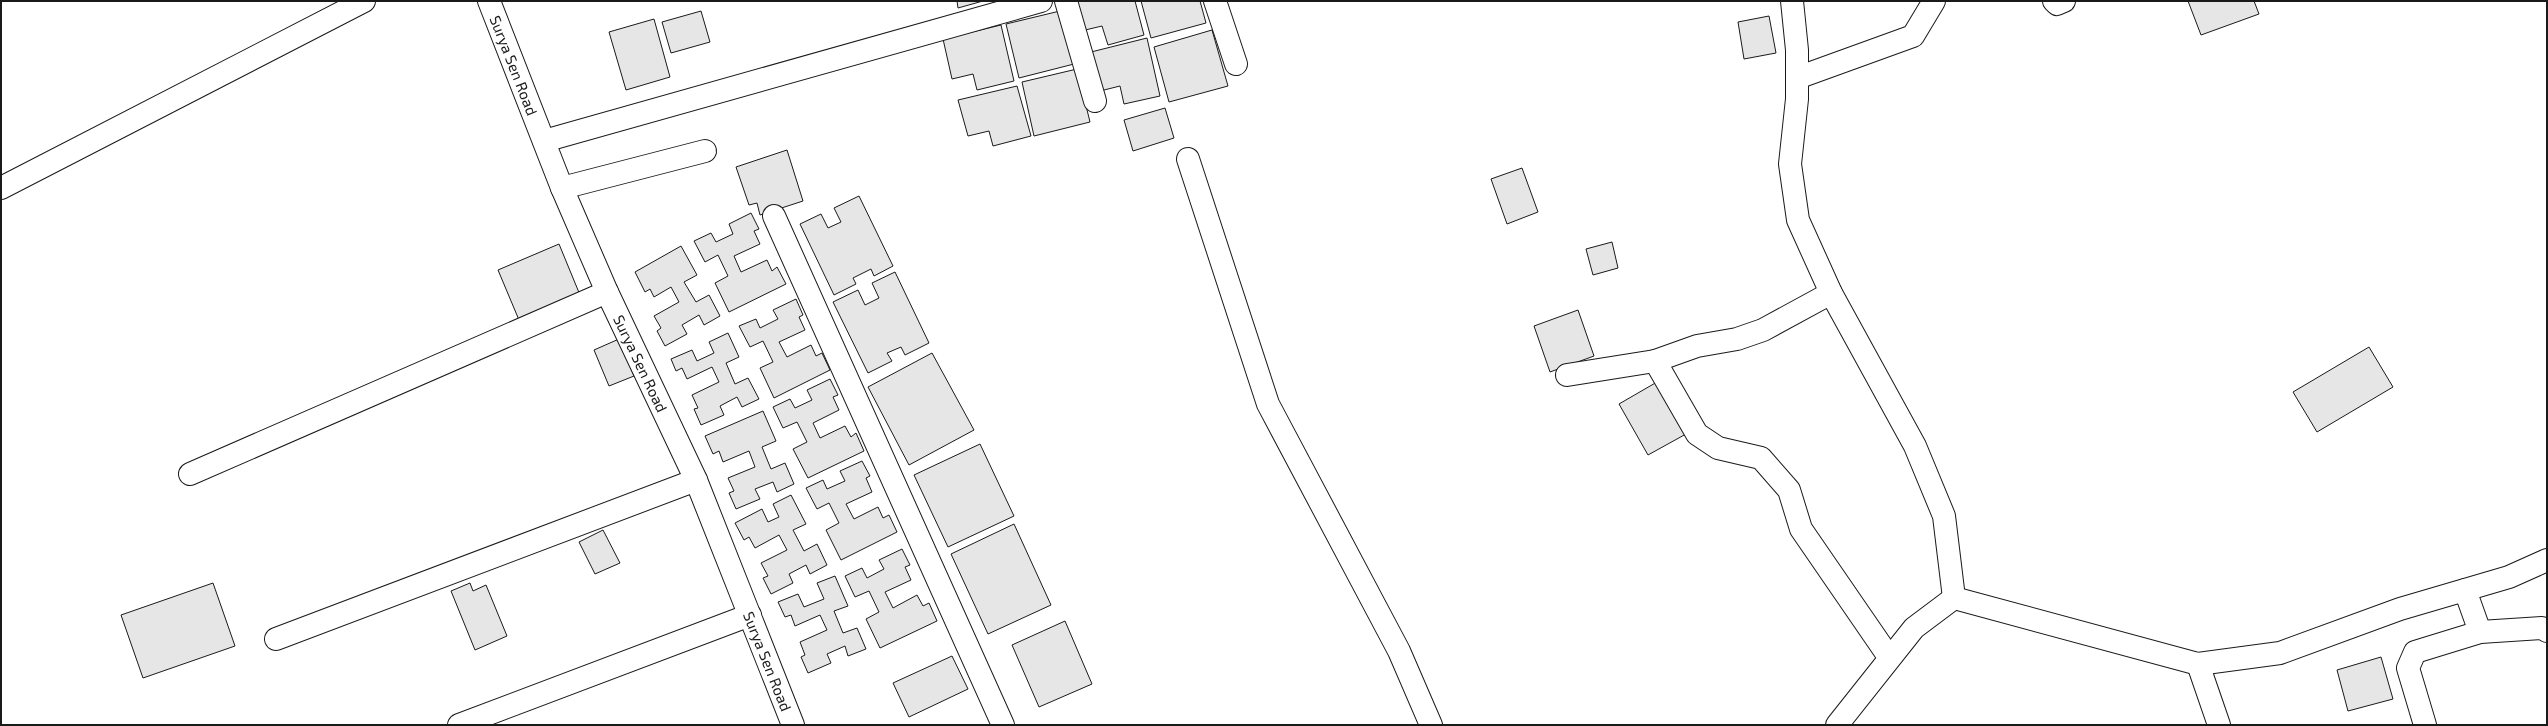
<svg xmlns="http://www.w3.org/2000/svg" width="2548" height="726" font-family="'Exo 2',sans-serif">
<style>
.building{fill:#e6e6e6;stroke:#1a1a1a}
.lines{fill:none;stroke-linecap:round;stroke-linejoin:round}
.minor-casing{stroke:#1a1a1a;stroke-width:24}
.minor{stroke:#fff;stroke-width:22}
.labels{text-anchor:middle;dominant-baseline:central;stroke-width:3;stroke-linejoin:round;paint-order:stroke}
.street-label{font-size:15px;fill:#1a1a1a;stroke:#fff}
</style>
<rect width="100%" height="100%" fill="#fff"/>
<!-- building -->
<g class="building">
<path d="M957,1H983L958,8Z"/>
<path d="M1072,1H1135L1144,35L1108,45L1102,26L1081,31Z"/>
<path d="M1141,1H1200L1206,23L1151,38Z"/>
<path d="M2188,1H2254L2259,14L2201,35Z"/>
<path d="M701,11L710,42L671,53L662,22Z"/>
<path d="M1060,11L1074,64L1019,78L1006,24Z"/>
<path d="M1769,16L1776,53L1744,59L1738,22Z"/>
<path d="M654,19L670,77L626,90L609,32Z"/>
<path d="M1001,25L1014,81L977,90L973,74L952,79L943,39Z"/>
<path d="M1212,30L1228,86L1169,102L1154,47Z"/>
<path d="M1147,38L1160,96L1124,104L1120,86L1100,91L1091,52Z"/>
<path d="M1077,69L1090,122L1034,136L1022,82Z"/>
<path d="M1017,86L1031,136L993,146L989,131L968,136L958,100Z"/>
<path d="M1165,108L1174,138L1133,151L1124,120Z"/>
<path d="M787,150L803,201L760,215L757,203L749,205L736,167Z"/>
<path d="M1522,168L1538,212L1507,224L1491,179Z"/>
<path d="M859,196L893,266L874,276L871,269L853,278L856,284L834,295L800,224L821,214L828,228L841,222L834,208Z"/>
<path d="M751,213L759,229L754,231L760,244L734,256L741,272L767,260L772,271L777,267L786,284L729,312L715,283L728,276L718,255L705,262L694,241L711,233L716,242L733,234L729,224Z"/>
<path d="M1612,242L1618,268L1593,275L1586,249Z"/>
<path d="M559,244L580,295L519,320L498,270Z"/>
<path d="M681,246L697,275L684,282L696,302L709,295L720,316L704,325L699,315L682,325L687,334L665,346L657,331L661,328L654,316L679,302L671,287L654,297L650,289L645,292L635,272Z"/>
<path d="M895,272L929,343L905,355L901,347L887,353L892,361L868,373L833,302L858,290L865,305L879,298L872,283Z"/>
<path d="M796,299L803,315L799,317L805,330L779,342L787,357L811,345L816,356L822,353L830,370L774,398L760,368L773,362L763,341L750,347L739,326L756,319L760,328L778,319L773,310Z"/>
<path d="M1578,310L1594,356L1550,372L1534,326Z"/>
<path d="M728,333L739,357L726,363L735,384L748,378L759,399L742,407L737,397L720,406L724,415L701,425L694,409L698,408L692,395L719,382L712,367L687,379L682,368L676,371L671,359L692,350L697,361L714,353L709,342Z"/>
<path d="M619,339L634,376L609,386L594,350Z"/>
<path d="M2369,347L2393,387L2317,432L2293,392Z"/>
<path d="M932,353L974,430L909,465L868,387Z"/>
<path d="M830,379L838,395L833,397L839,410L813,423L820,438L845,426L851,437L856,433L864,451L808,478L793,449L807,442L797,422L783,428L773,407L790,399L795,408L812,400L807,390Z"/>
<path d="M1657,382L1686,434L1648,455L1619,404Z"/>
<path d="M763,411L776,441L762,447L771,469L785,463L794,484L777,492L773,482L755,489L760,499L736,509L729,493L734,491L728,478L755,467L749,451L723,462L719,451L713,454L705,436Z"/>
<path d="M980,444L1014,516L948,547L914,475Z"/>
<path d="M862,461L870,476L866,478L872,492L846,504L854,519L878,507L883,518L889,515L897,532L841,560L826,530L839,523L829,503L817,509L806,488L823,480L827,489L845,481L840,471Z"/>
<path d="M791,495L806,524L793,530L804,551L817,544L827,565L810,574L806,565L789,574L793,583L771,594L763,578L768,576L761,563L787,550L779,535L755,548L749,537L744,540L735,523L762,509L768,522L779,517L773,504Z"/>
<path d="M1014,524L1051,605L988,634L951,554Z"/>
<path d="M603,530L620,563L595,574L579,542Z"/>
<path d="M902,549L910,565L905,567L911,580L885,592L893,608L917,595L923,606L929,603L937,621L880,648L866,619L879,612L869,591L855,597L845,576L862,568L867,578L884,569L879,560Z"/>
<path d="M835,576L848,606L834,611L843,633L857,628L866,649L848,656L845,646L827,654L831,663L808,673L801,657L805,655L800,642L827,630L820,615L795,626L791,615L785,617L778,602L798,594L804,607L824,599L817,583Z"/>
<path d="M213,583L235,646L143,678L121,615Z"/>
<path d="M470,583L473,591L486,585L507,636L475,650L451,591Z"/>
<path d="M1065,621L1092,684L1039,707L1012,645Z"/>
<path d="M952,656L968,689L909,717L893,683Z"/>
<path d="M2381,657L2393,699L2348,711L2337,670Z"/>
</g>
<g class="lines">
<defs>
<g id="minor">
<path id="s1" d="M489,1L562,188L607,292L696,480L793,725"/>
<path d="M1066,1L1095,101"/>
<path d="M1215,1L1236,64"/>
<path d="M1792,1L1797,50V99L1790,164L1798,220L1831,293L1915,446L1944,516L1954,598"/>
<path d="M2054,1L2057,4L2064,1"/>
<path d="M1797,78L1913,36L1934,1"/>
<path d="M544,141L1041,1"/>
<path d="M1188,159L1268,404L1399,651L1431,725"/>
<path d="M1,188L364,1"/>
<path d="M562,188L705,151"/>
<path d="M774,216L1003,725"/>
<path d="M1831,293L1763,330L1737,339L1697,346L1655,361L1697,434L1718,448L1761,458L1789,490L1801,529L1889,657"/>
<path d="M1567,375L1655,361"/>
<path d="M190,474L607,292"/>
<path d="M2465,590L2480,632"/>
<path d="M1954,598L2198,664L2280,653L2400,609L2509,577L2547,560"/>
<path d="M276,639L696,480"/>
<path d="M2198,664L2219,725"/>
<path d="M459,725L750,615"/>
<path d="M1837,725L1914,628L1954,598"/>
<path d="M2425,725L2408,668L2415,652L2480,632L2542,628L2547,631"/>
</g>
</defs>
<!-- minor casing -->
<use href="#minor" class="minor-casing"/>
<!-- minor -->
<use href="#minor" class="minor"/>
</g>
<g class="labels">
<!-- street labels -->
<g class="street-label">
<text stroke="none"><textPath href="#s1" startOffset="69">Surya Sen Road</textPath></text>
<text stroke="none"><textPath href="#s1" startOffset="393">Surya Sen Road</textPath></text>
<text stroke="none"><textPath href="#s1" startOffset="717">Surya Sen Road</textPath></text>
</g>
</g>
<!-- border -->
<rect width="2548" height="726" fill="none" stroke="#1a1a1a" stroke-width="4"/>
</svg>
